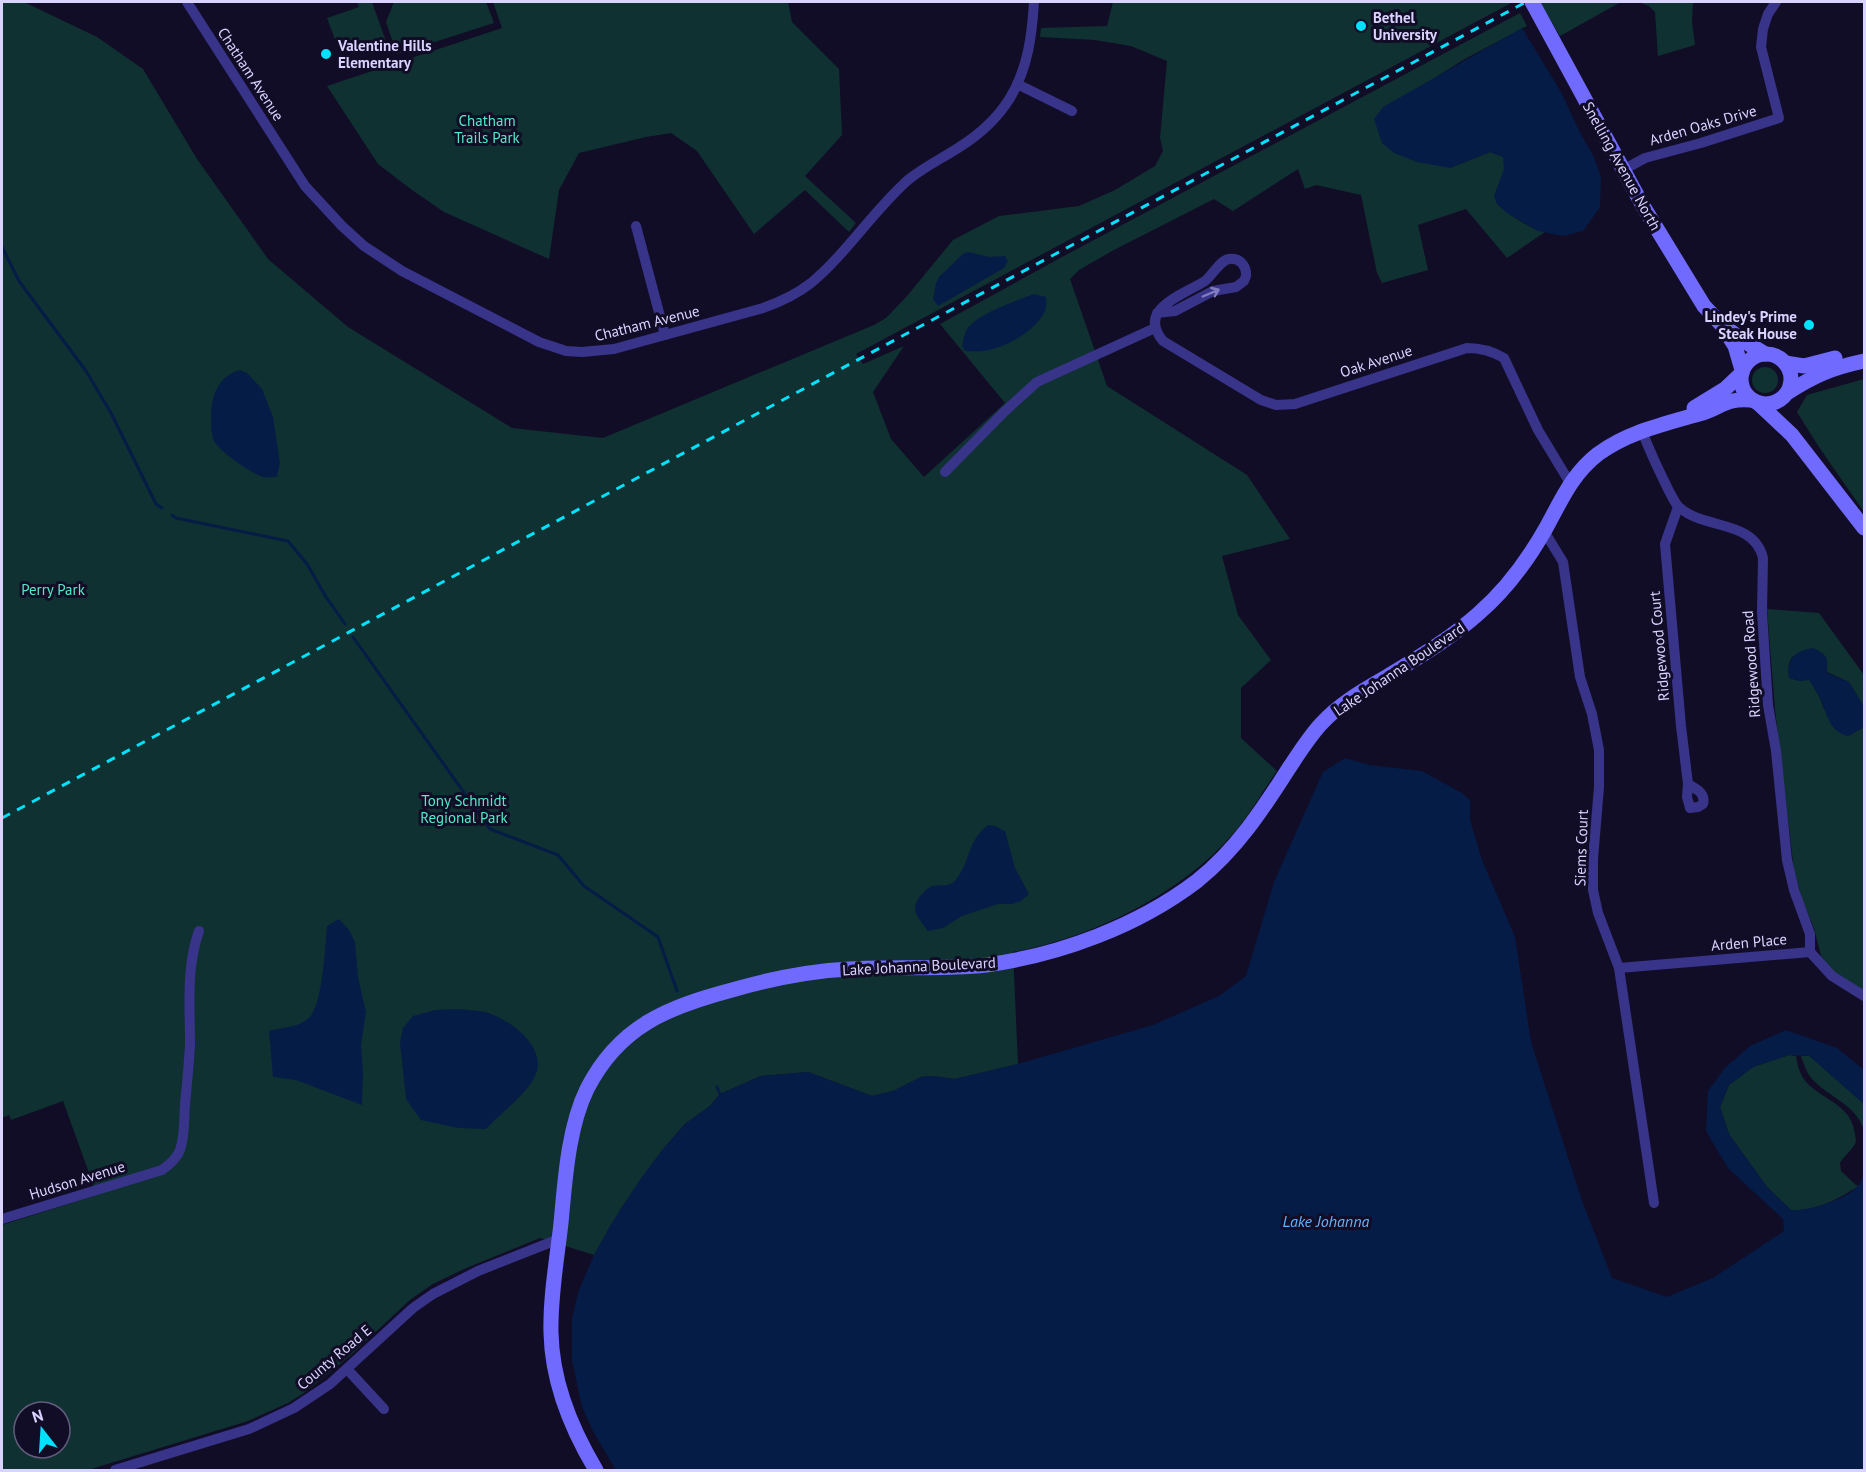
<svg xmlns="http://www.w3.org/2000/svg" width="1866" height="1472" font-family="'PT Sans',sans-serif">
<style>
.green{fill:#0f3131;fill-rule:evenodd}
.water{fill:#051c47}
.lines{fill:none;stroke-linecap:round;stroke-linejoin:round}
.stream{stroke:#051c47;stroke-width:3}
.street{stroke:#38348a;stroke-width:10}
.secondary{stroke:#706aff;stroke-width:15}
.rail{stroke:#00e1fe;stroke-width:3;stroke-dasharray:9 8;stroke-linecap:butt}
.oneway{stroke:#807cbf}
.poi-dot{fill:#00e1fe;stroke:#120d27;stroke-width:2}
.labels{text-anchor:middle;dominant-baseline:central;stroke-width:6;stroke-linejoin:round;paint-order:stroke}
.poi-label{font-size:15px;font-weight:bold;fill:#d9d3ff;stroke:#120d27;text-anchor:start}
.street-label{font-size:15px;fill:#d9d3ff;stroke:#120d27}
.park-label{font-size:15px;fill:#54eac7;stroke:#120d27}
.water-label{font-size:16px;font-style:italic;fill:#61b3ff;stroke:#120d27}
</style>
<rect width="100%" height="100%" fill="#120d27"/>
<!-- green -->
<g class="green">
<path d="M2,2H24L97,37L143,69L197,159L268,259L348,327L512,428L603,438L874,325L886,318L907,296L953,240L999,216L1079,206L1115,190L1155,166L1163,151L1160,138L1167,61L1131,46L1095,40L1040,37L1041,28L1107,26L1113,2H1513L856,354L863,364L904,346L873,392L891,439L924,477L1005,403L940,324L1062,257L1520,13L1527,26L1463,60L1425,84L1450,168L1490,152L1504,157V169L1497,204C1510,215 1528,228 1545,232L1507,258L1466,209L1418,225L1428,270L1382,283L1377,273L1361,195L1316,185L1305,189L1298,169L1233,211L1214,199L1112,251L1079,270L1070,279L1107,386L1247,475L1290,539L1222,556L1238,615L1271,660L1241,688V738L1277,771C1262,792 1249,816 1232,835C1179,895 1091,938 1013,952L1018,1064L955,1079L932,1076L921,1077L893,1091L872,1096L808,1072L761,1076L720,1094L710,1106L685,1124L663,1149L622,1207L594,1255L540,1238L464,1269L433,1284L411,1299L351,1355L307,1391L288,1403L248,1421L88,1470H2V1225L97,1195L63,1101L11,1120L9,1115L2,1118ZM24,1412H60V1448H24Z"/>
<path d="M357,2H372L388,47L375,52L371,41L352,47L345,42L337,45L327,18L359,7Z"/>
<path d="M394,2H486L494,23L397,54L386,22Z"/>
<path d="M493,2H788L792,22L839,69L842,135L805,176L856,223L849,232L805,190L754,234L697,151L671,133L646,137L579,153L559,190L549,259L444,212L412,190L378,164L327,86L502,28Z"/>
<path d="M1544,2H1621L1560,36L1540,3Z"/>
<path d="M1638,2H1693L1692,22L1695,45L1658,56L1655,12L1649,6Z"/>
<circle cx="1765" cy="380" r="13"/>
<path d="M1864,379V512L1819,447L1797,412L1807,395Z"/>
<path d="M1767,609L1819,613L1864,675V707L1849,682L1827,672C1828,654 1825,655 1809,649C1791,655 1787,659 1789,678L1800,681L1809,679L1820,698L1824,709L1848,736L1864,727V991L1830,969L1821,956L1814,928L1802,899L1794,870L1775,709Z"/>
<path d="M1789,1055L1796,1056C1797,1064 1799,1071 1803,1078C1818,1099 1850,1103 1854,1130C1855,1135 1857,1140 1855,1144C1851,1151 1844,1156 1840,1163L1841,1171L1856,1185L1859,1186C1838,1199 1817,1211 1791,1210L1767,1187L1729,1134L1720,1107L1729,1085L1753,1067Z"/>
<path d="M1801,1056H1810L1864,1104V1130C1856,1105 1831,1098 1814,1081C1807,1075 1804,1064 1801,1056Z"/>
</g>
<!-- water -->
<g class="water">
<path d="M1522,28L1561,92L1580,133L1593,155L1601,177L1600,207L1583,231L1563,236L1538,231L1507,213L1497,204L1494,196L1504,169L1503,157L1490,152L1450,168L1417,162L1394,153L1382,143L1374,119L1383,107Z"/>
<path d="M969,252L989,257L1005,256L1008,261L1004,268L938,306L933,299L936,283L939,277L964,253Z"/>
<path d="M1034,294L1046,297C1046,301 1047,307 1045,311C1036,331 1005,348 984,351C978,352 971,351 965,351L962,346C963,341 964,336 966,331C975,314 1016,301 1034,294Z"/>
<path d="M240,370L247,373L262,389L273,417L280,463L277,477C273,477 268,478 263,477C251,473 220,452 214,441C211,434 211,424 211,417C211,396 218,376 240,370Z"/>
<path d="M1814,648C1828,656 1828,657 1827,673L1849,682L1864,707V727L1848,736C1830,732 1827,715 1821,700C1818,693 1813,686 1809,680L1800,681L1789,678C1787,659 1794,651 1814,648Z"/>
<path d="M1345,758L1369,765L1422,771L1462,793L1470,800V820L1482,860L1515,937L1531,1042L1582,1201L1612,1278L1667,1297L1713,1278L1784,1231L1783,1219L1728,1168L1706,1131L1708,1091L1725,1068L1750,1046L1786,1030L1837,1048L1864,1070V1104L1809,1056L1789,1055L1753,1067L1729,1085L1720,1107L1729,1134L1767,1187L1791,1210C1810,1211 1845,1200 1858,1186C1861,1183 1863,1177 1864,1173V1470H616L594,1433L582,1407L572,1360V1318L579,1290L594,1255L610,1226L641,1178L663,1149L685,1124L710,1106L720,1094L761,1076L808,1072L872,1096L893,1091L921,1077L932,1076L955,1079L1018,1064L1153,1025L1219,996L1246,976L1274,882L1323,772Z"/>
<path d="M988,825L995,826L1005,831L1015,868L1029,894L1021,901L1012,904H998L962,916L943,928L928,931C918,917 908,910 922,894C925,891 928,887 933,886C942,883 949,890 958,877C971,858 967,842 988,825Z"/>
<path d="M339,919L349,930L355,942L358,977L366,1012L361,1045L363,1071L362,1105L296,1080L273,1077L269,1031C282,1027 298,1028 309,1018C323,1004 325,946 327,926Z"/>
<path d="M457,1009C466,1010 476,1010 485,1012C508,1018 547,1046 536,1074C527,1094 501,1113 486,1129L458,1128L421,1120L406,1099L400,1042L403,1028L413,1016L435,1010Z"/>
</g>
<g class="lines">
<!-- stream -->
<g class="stream">
<path d="M2,247L19,281L86,371L111,413L156,504L162,508"/>
<path d="M172,515L176,518L288,541L307,564L326,597L345,624"/>
<path d="M353,637L490,829L558,855L584,886L658,937L677,991"/>
<path d="M717,1087L720,1094"/>
</g>
<!-- street -->
<g class="street">
<path d="M187,2L305,186L342,226L364,246L402,271L539,342L566,351L582,352L614,349L763,308C780,302 797,294 811,283C847,253 873,211 908,180C924,167 941,159 958,148C979,135 997,119 1010,98C1028,68 1032,35 1034,2"/>
<path d="M1017,84L1072,111"/>
<path d="M1623,170L1645,158L1701,143L1779,118L1761,47L1763,29L1768,14L1776,2"/>
<path d="M636,226L665,335"/>
<path d="M1157,313L1175,311L1213,291L1236,287L1244,281L1246,276C1247,267 1240,257 1229,259C1219,261 1213,275 1205,281C1183,295 1136,309 1163,341L1261,400L1276,405L1295,404L1467,348C1481,348 1492,351 1504,358L1538,430L1570,483"/>
<path d="M1642,431C1650,452 1659,471 1669,491C1672,496 1675,504 1679,507C1703,530 1754,519 1763,558L1762,612L1768,705L1776,751L1787,860L1794,890L1810,934V952"/>
<path d="M945,472L1004,412L1037,382L1155,328"/>
<path d="M1678,507L1665,544L1681,726L1688,784L1687,797L1690,808L1698,807L1703,804C1706,793 1696,789 1688,784"/>
<path d="M1544,531L1563,562L1580,677L1592,714L1599,750V787L1593,859V890L1598,913L1619,968L1654,1203"/>
<path d="M1619,968L1810,952L1832,976L1864,996"/>
<path d="M2,1219L162,1170C169,1165 177,1158 180,1150C185,1136 184,1118 185,1104C187,1084 189,1064 190,1044C190,1005 186,968 199,931"/>
<path d="M347,1369L384,1409"/>
<path d="M115,1470L249,1429L294,1408L330,1384L413,1308L433,1294L478,1271L559,1239"/>
</g>
<!-- secondary -->
<g class="secondary">
<path d="M1532,2L1643,206L1704,306L1721,324L1744,341L1765,354"/>
<path d="M1726,332L1735,346L1742,370"/>
<circle cx="1766" cy="379" r="25"/>
<path d="M1785,363L1804,366L1835,358"/>
<path d="M1787,393C1815,375 1832,368 1864,361"/>
<path d="M1758,403L1792,435L1864,528"/>
<path d="M1694,408L1725,389L1742,373"/>
<path d="M596,1470C572,1430 552,1381 551,1333C550,1297 557,1259 561,1223C565,1181 568,1128 587,1089C619,1026 668,1007 732,990C770,979 810,971 849,969C895,966 941,970 986,965C1060,955 1138,926 1197,881C1236,850 1263,809 1289,768C1299,753 1309,737 1321,724C1340,703 1364,690 1388,676C1419,657 1451,638 1478,614C1506,590 1528,560 1546,528C1561,501 1572,474 1598,454C1628,432 1664,424 1699,414C1722,408 1723,398 1751,400"/>
</g>
<!-- rail -->
<path class="rail" d="M2,818L1526,2"/>
</g>
<!-- one-way arrows -->
<defs><path id="oneway-shaft" d="M-6 0H5M1.5-3L5.5 0L1.5 3" fill="none" stroke-width="1.6" stroke-linecap="round" stroke-linejoin="round" transform="scale(1.5)"/></defs>
<use class="oneway" href="#oneway-shaft" transform="translate(1211 293) rotate(-23)"/>
<!-- markers -->
<g class="poi-dot">
<circle cx="1361" cy="26" r="6"/>
<circle cx="326" cy="54" r="6"/>
<circle cx="1809" cy="325" r="6"/>
</g>
<g class="labels">
<!-- poi labels -->
<g class="poi-label">
<text x="1373" y="17">Bethel<tspan x="1373" dy="17">University</tspan></text>
<text x="338" y="45">Valentine Hills<tspan x="338" dy="17">Elementary</tspan></text>
<text x="1797" y="316" text-anchor="end">Lindey's Prime<tspan x="1797" dy="17">Steak House</tspan></text>
</g>
<!-- street labels -->
<g class="street-label">
<text transform="translate(251 74) rotate(57)">Chatham Avenue</text>
<text transform="translate(1703 125) rotate(-16)">Arden Oaks Drive</text>
<text transform="translate(1622 166) rotate(61)">Snelling Avenue North</text>
<text transform="translate(647 323) rotate(-14)">Chatham Avenue</text>
<text transform="translate(1376 361) rotate(-18)">Oak Avenue</text>
<text transform="translate(1659 646) rotate(-95)">Ridgewood Court</text>
<text transform="translate(1751 664) rotate(-94)">Ridgewood Road</text>
<text transform="translate(1399 669) rotate(-34)">Lake Johanna Boulevard</text>
<text transform="translate(1581 848) rotate(-88)">Siems Court</text>
<text transform="translate(1749 942) rotate(-5)">Arden Place</text>
<text transform="translate(919 966) rotate(-3)">Lake Johanna Boulevard</text>
<text transform="translate(77 1180) rotate(-17)">Hudson Avenue</text>
<text transform="translate(334 1357) rotate(-40)">County Road E</text>
</g>
<!-- park labels -->
<g class="park-label">
<text x="487" y="120">Chatham<tspan x="487" dy="17">Trails Park</tspan></text>
<text x="53" y="589">Perry Park</text>
<text x="464" y="800">Tony Schmidt<tspan x="464" dy="17">Regional Park</tspan></text>
</g>
<!-- water labels -->
<g class="water-label">
<text x="1326" y="1221">Lake Johanna</text>
</g>
</g>
<!-- border -->
<rect width="1866" height="1472" fill="none" stroke="#d9d3ff" stroke-width="6"/>
<!-- north arrow -->
<g transform="translate(42 1430) rotate(343)"><circle r="28" fill="#120d27" stroke="#625c7d" stroke-width="1.5"/>
<path d="M0-4.5L10 22L0 15L-10 22Z" fill="#00e1fe"/>
<text y="-9" font-size="16" font-weight="bold" text-anchor="middle" fill="#d9d3ff">N</text>
</g>
</svg>
